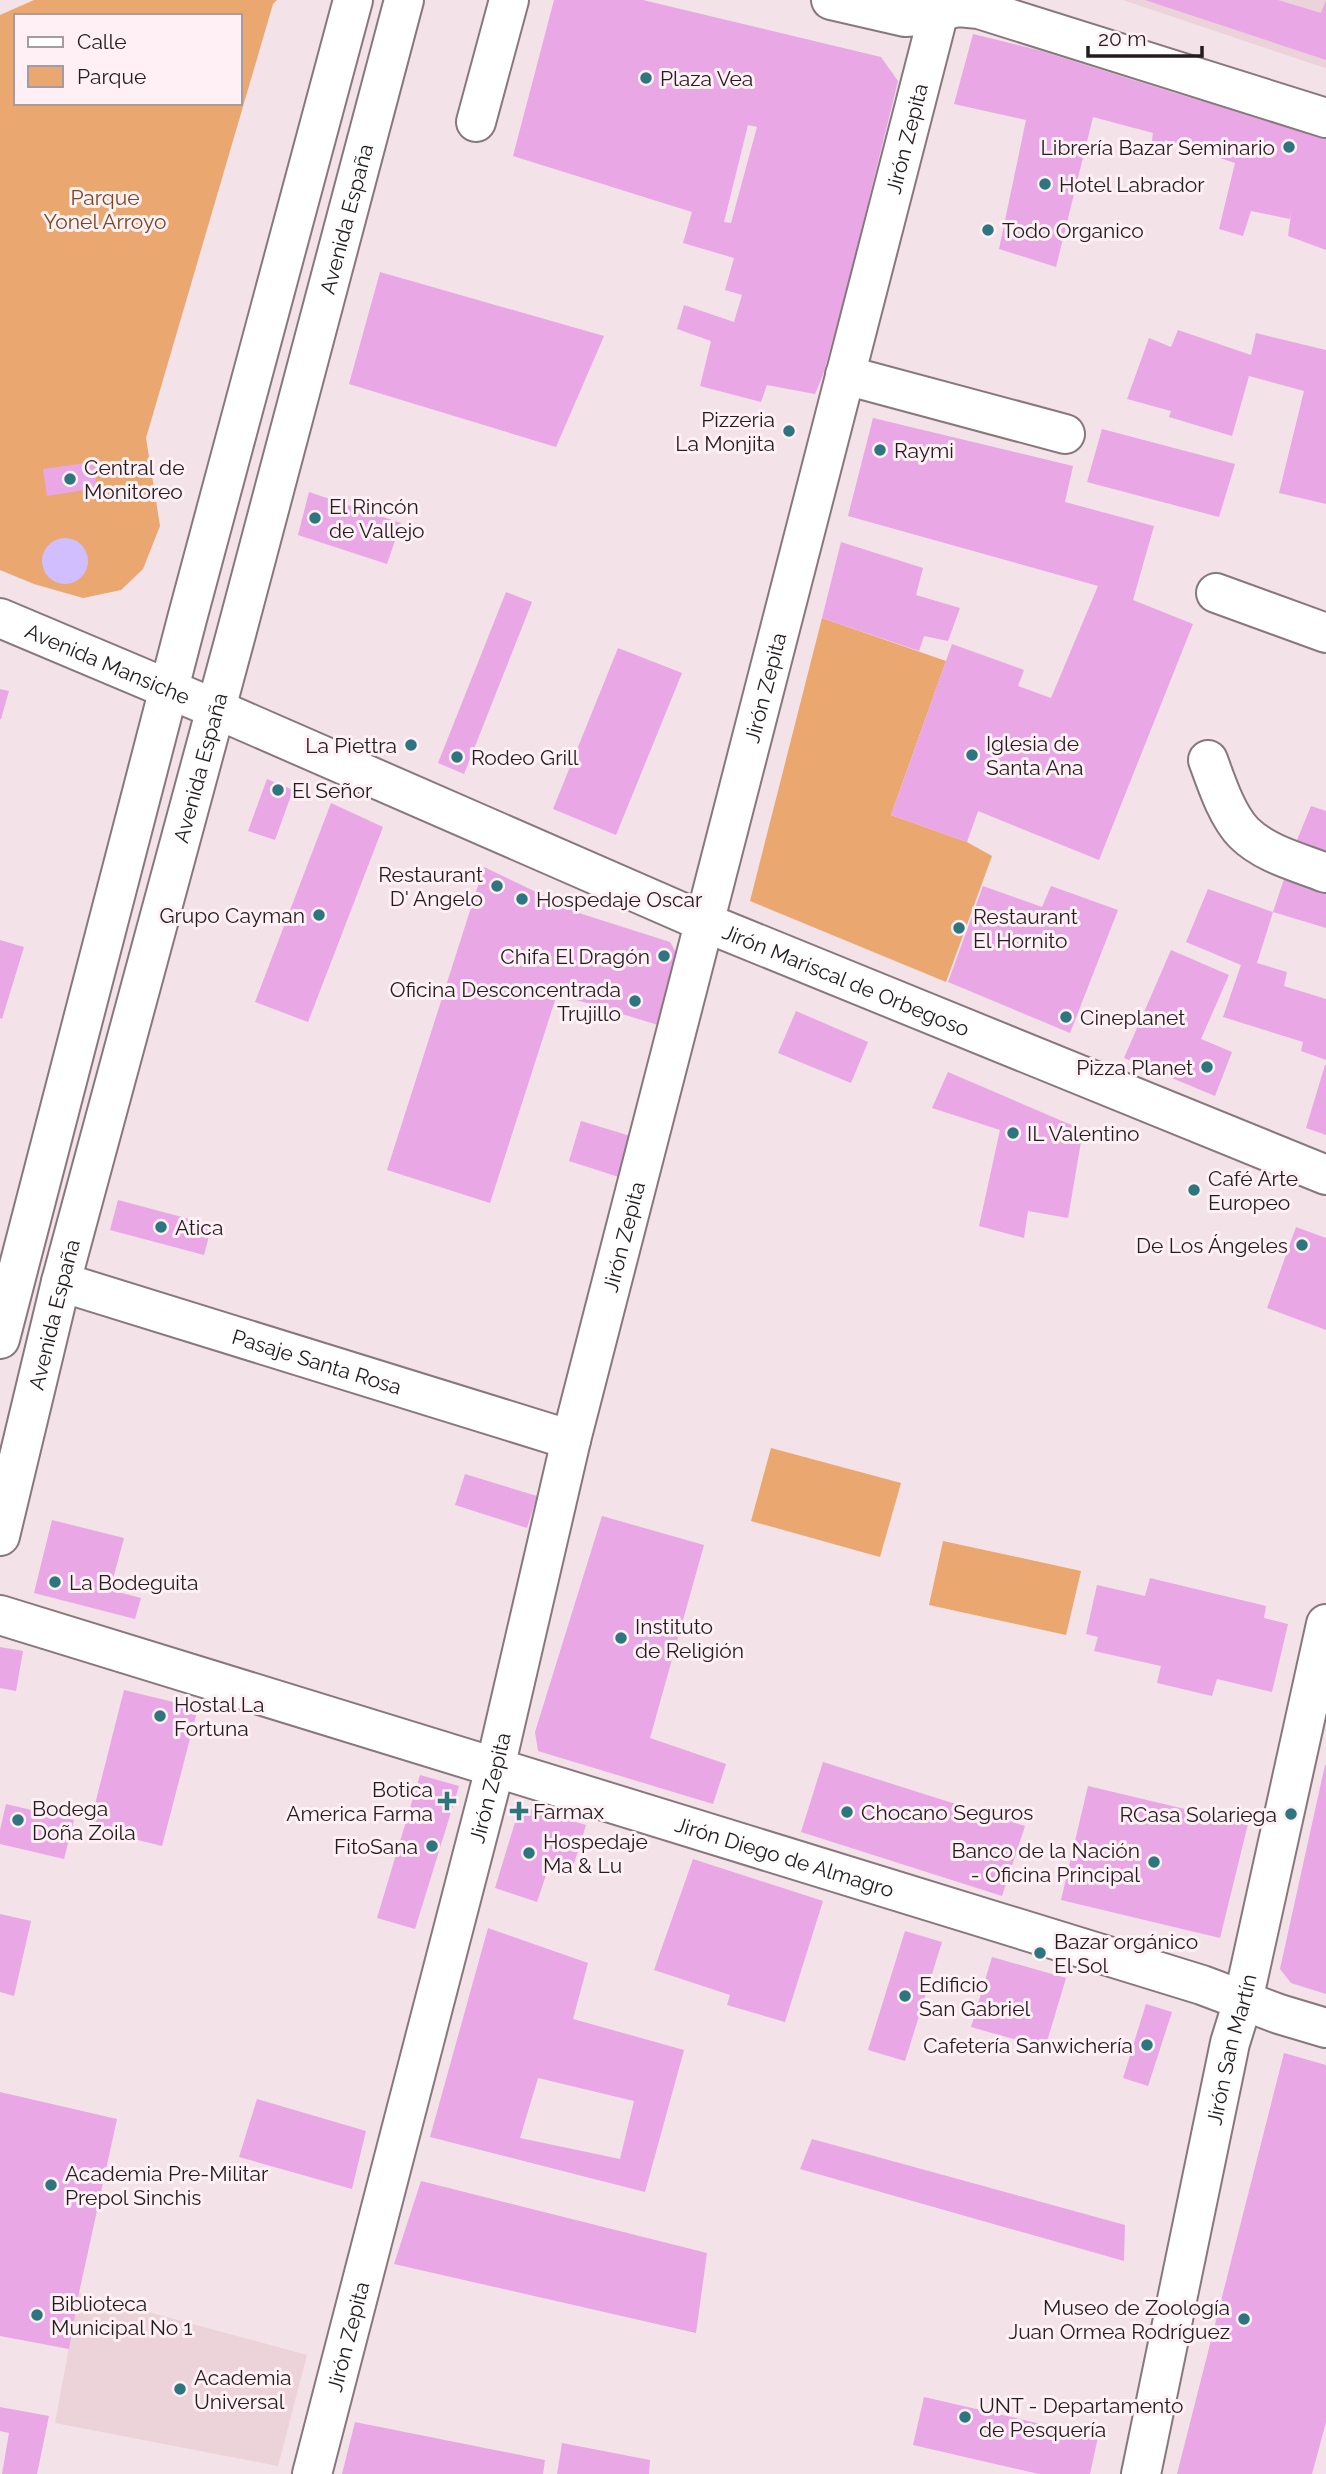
<svg xmlns="http://www.w3.org/2000/svg" width="1326" height="2474" font-family="Raleway,sans-serif">
<style>
.built{fill:#ecd3da}
.green{fill:#eba770;fill-rule:evenodd}
.water{fill:#d0befe}
.building{fill:#e9a7e6;fill-rule:evenodd}
.lines{fill:none;stroke-linecap:round;stroke-linejoin:round}
.minor-casing{stroke:#88787d;stroke-width:42}
.major-casing{stroke:#88787d;stroke-width:42}
.highway-casing{stroke:#88787d;stroke-width:42}
.minor{stroke:#fff;stroke-width:38}
.major{stroke:#fff;stroke-width:38}
.highway{stroke:#fff;stroke-width:38}
.poi-dot{fill:#2e767f;stroke:#fef0f4;stroke-width:2.5}
.labels{text-anchor:middle;dominant-baseline:central;stroke-width:6;stroke-linejoin:round;paint-order:stroke}
.poi-label{font-size:21px;fill:#231d1f;stroke:#fef0f4;text-anchor:start}
.street-label{font-size:21px;fill:#231d1f;stroke:#fef0f4}
.park-label{font-size:21px;fill:#78491f;stroke:#fef0f4}
</style>
<rect width="100%" height="100%" fill="#f3e2e7"/>
<!-- built -->
<g class="built">
<path d="M1123,0H1326V68H1325Z"/>
<path d="M79,2293L307,2355L278,2466L55,2423Z"/>
</g>
<!-- green -->
<g class="green">
<path d="M34,0H277L273,4L146,438L160,526L143,569L121,590L83,598L34,584L0,570V15ZM16,16H240V103H16Z"/>
<path d="M822,618L946,661L891,815L967,842L992,856L946,982L750,901Z"/>
<path d="M771,1448L901,1483L880,1557L751,1521Z"/>
<path d="M943,1541L1081,1571L1066,1635L929,1605Z"/>
</g>
<!-- water -->
<circle class="water" cx="65" cy="561" r="23"/>
<!-- building -->
<g class="building">
<path d="M554,0H643L881,57L898,81L846,292L823,375L815,394L767,385L761,402L700,386L711,341L677,329L684,305L734,322L742,295L725,290L734,258L683,243L692,212L513,156ZM748,125L757,127L731,223L724,222Z"/>
<path d="M1145,0H1278L1321,13L1326,0V60Z"/>
<path d="M973,34L1038,50L1178,94L1326,136V250L1288,236L1292,207L1290,219L1251,211L1243,236L1219,229L1235,163L1165,140L1164,144L1152,141L1153,133L1093,117L1056,267L999,249L1026,120L954,104Z"/>
<path d="M380,272L604,336L556,447L349,384Z"/>
<path d="M1178,330L1251,355L1256,333L1326,350V504L1279,493L1304,391L1249,376L1232,436L1169,417L1171,411L1127,399L1149,338L1171,347Z"/>
<path d="M873,418L1073,466L1065,502L1154,526L1133,600L1193,624L1099,860L978,811L967,842L891,815L952,644L1024,670L1018,686L1051,698L1098,586L848,516Z"/>
<path d="M1102,429L1235,464L1219,517L1087,482Z"/>
<path d="M93,462L97,488L47,496L43,469Z"/>
<path d="M309,492L401,523L387,564L298,535Z"/>
<path d="M841,542L923,568L916,595L960,608L948,641L924,636L919,651L822,618Z"/>
<path d="M506,592L532,602L464,774L438,763Z"/>
<path d="M618,648L682,673L616,835L553,809Z"/>
<path d="M0,689L9,691L1,719H0Z"/>
<path d="M267,779L293,790L275,840L248,831Z"/>
<path d="M331,803L383,827L308,1022L255,1002Z"/>
<path d="M1311,806L1326,811V865L1292,852Z"/>
<path d="M484,867L582,914L670,942L680,959L658,1025L557,994L490,1203L387,1170Z"/>
<path d="M1286,873L1326,889V928L1273,912L1257,963L1287,972L1284,986L1326,999V1060L1301,1051L1303,1042L1223,1017L1241,965L1186,942L1208,889L1273,912Z"/>
<path d="M983,886L1042,907L1051,886L1118,910L1070,1033L948,982Z"/>
<path d="M0,940L24,947L2,1019L0,1018Z"/>
<path d="M1171,950L1229,975L1201,1039L1232,1052L1215,1096L1124,1058Z"/>
<path d="M796,1011L868,1042L851,1083L778,1053Z"/>
<path d="M1325,1065H1326V1135L1306,1128Z"/>
<path d="M948,1072L1083,1130L1068,1218L1028,1211L1024,1238L979,1226L1000,1130L932,1108Z"/>
<path d="M581,1121L637,1138L625,1179L569,1161Z"/>
<path d="M118,1200L212,1225L204,1255L110,1230Z"/>
<path d="M1296,1227L1326,1238V1330L1267,1308Z"/>
<path d="M465,1474L537,1496L527,1528L455,1505Z"/>
<path d="M602,1516L704,1545L650,1738L726,1764L713,1804L538,1751L535,1732Z"/>
<path d="M52,1520L124,1538L110,1590L141,1598L135,1619L34,1593Z"/>
<path d="M1150,1578L1266,1606L1264,1618L1288,1624L1272,1692L1217,1679L1212,1696L1157,1683L1161,1666L1094,1651L1098,1637L1086,1634L1097,1585L1145,1596Z"/>
<path d="M0,1647L23,1651L16,1691L0,1688Z"/>
<path d="M124,1690L198,1708L162,1846L89,1828Z"/>
<path d="M823,1762L1025,1826L1002,1896L801,1832Z"/>
<path d="M1325,1765H1326V1994L1291,1983L1280,1969Z"/>
<path d="M420,1775L459,1786L415,1929L377,1918Z"/>
<path d="M1088,1786L1248,1824L1220,1938L1061,1900Z"/>
<path d="M6,1804L74,1820L64,1859L0,1844V1830Z"/>
<path d="M520,1806L586,1825L572,1870L550,1863L537,1902L495,1888Z"/>
<path d="M693,1859L823,1901L785,2022L727,2005L730,1995L654,1970Z"/>
<path d="M0,1914L31,1921L14,1996L0,1992Z"/>
<path d="M488,1928L588,1963L573,2019L684,2050L645,2192L430,2137ZM538,2078L634,2101L620,2159L520,2138Z"/>
<path d="M905,1931L942,1942L905,2061L868,2050Z"/>
<path d="M992,1957L1066,1978L1045,2048L971,2027Z"/>
<path d="M1146,2004L1172,2012L1148,2086L1123,2078Z"/>
<path d="M1284,2053L1326,2065V2422L1312,2474H1177Z"/>
<path d="M0,2092L117,2119L79,2293L69,2349L0,2336Z"/>
<path d="M257,2099L366,2131L352,2189L239,2157Z"/>
<path d="M812,2139L1125,2225L1124,2261L800,2169Z"/>
<path d="M421,2181L707,2253L696,2333L394,2264Z"/>
<path d="M924,2397L1098,2437L1090,2474H1039L913,2445Z"/>
<path d="M0,2407L49,2416L37,2474H2L9,2433L0,2431Z"/>
<path d="M355,2422L545,2460L543,2474H342Z"/>
<path d="M562,2443L650,2460L649,2474H557Z"/>
</g>
<g class="lines">
<defs>
<g id="minor">
<path d="M831,0L905,17L920,16L958,7L979,9L1326,118"/>
<path d="M476,122L509,0"/>
<path d="M845,375L1065,434"/>
<path d="M1216,593L1326,633"/>
<path id="s1" d="M216,709L704,922L1326,1175"/>
<path d="M1208,760C1216,782 1227,816 1244,833C1265,854 1298,862 1326,873"/>
<path id="s2" d="M61,1282L571,1440"/>
<path id="s3" d="M0,1615L1202,1985L1279,2014L1326,2028"/>
<path id="s4" d="M312,2474L495,1768L571,1440L942,0"/>
<path id="s5" d="M1141,2474L1230,2043L1243,2001L1326,1624"/>
</g>
<g id="major">
<path d="M0,1339L187,619L353,0"/>
<path id="s6" d="M0,1536L61,1282L235,638L404,0"/>
</g>
<g id="highway">
<path id="s7" d="M0,618L216,709"/>
</g>
</defs>
<!-- minor casing -->
<use href="#minor" class="minor-casing"/>
<!-- major casing -->
<use href="#major" class="major-casing"/>
<!-- highway casing -->
<use href="#highway" class="highway-casing"/>
<!-- minor -->
<use href="#minor" class="minor"/>
<!-- major -->
<use href="#major" class="major"/>
<!-- highway -->
<use href="#highway" class="highway"/>
</g>
<!-- markers -->
<g class="poi-dot">
<circle cx="646" cy="78" r="7"/>
<circle cx="1289" cy="147" r="7"/>
<circle cx="1045" cy="184" r="7"/>
<circle cx="988" cy="230" r="7"/>
<circle cx="789" cy="431" r="7"/>
<circle cx="880" cy="450" r="7"/>
<circle cx="70" cy="479" r="7"/>
<circle cx="315" cy="518" r="7"/>
<circle cx="411" cy="745" r="7"/>
<circle cx="972" cy="755" r="7"/>
<circle cx="457" cy="757" r="7"/>
<circle cx="278" cy="790" r="7"/>
<circle cx="497" cy="886" r="7"/>
<circle cx="522" cy="899" r="7"/>
<circle cx="319" cy="915" r="7"/>
<circle cx="959" cy="928" r="7"/>
<circle cx="664" cy="956" r="7"/>
<circle cx="635" cy="1001" r="7"/>
<circle cx="1066" cy="1017" r="7"/>
<circle cx="1207" cy="1067" r="7"/>
<circle cx="1013" cy="1133" r="7"/>
<circle cx="1194" cy="1190" r="7"/>
<circle cx="161" cy="1227" r="7"/>
<circle cx="1302" cy="1245" r="7"/>
<circle cx="55" cy="1582" r="7"/>
<circle cx="621" cy="1638" r="7"/>
<circle cx="160" cy="1716" r="7"/>
<path d="M443.5 1790.5h7v7h7v7h-7v7h-7v-7h-7v-7h7z"/>
<path d="M515.5 1800.5h7v7h7v7h-7v7h-7v-7h-7v-7h7z"/>
<circle cx="847" cy="1812" r="7"/>
<circle cx="1291" cy="1814" r="7"/>
<circle cx="18" cy="1820" r="7"/>
<circle cx="432" cy="1846" r="7"/>
<circle cx="529" cy="1853" r="7"/>
<circle cx="1154" cy="1862" r="7"/>
<circle cx="1040" cy="1953" r="7"/>
<circle cx="905" cy="1996" r="7"/>
<circle cx="1147" cy="2045" r="7"/>
<circle cx="51" cy="2185" r="7"/>
<circle cx="37" cy="2315" r="7"/>
<circle cx="1244" cy="2319" r="7"/>
<circle cx="180" cy="2389" r="7"/>
<circle cx="965" cy="2417" r="7"/>
</g>
<g class="labels">
<!-- poi labels -->
<g class="poi-label">
<text x="660" y="78">Plaza Vea</text>
<text x="1275" y="147" text-anchor="end">Librería Bazar Seminario</text>
<text x="1059" y="184">Hotel Labrador</text>
<text x="1002" y="230">Todo Organico</text>
<text x="775" y="419" text-anchor="end">Pizzeria<tspan x="775" dy="24">La Monjita</tspan></text>
<text x="894" y="450">Raymi</text>
<text x="84" y="467">Central de<tspan x="84" dy="24">Monitoreo</tspan></text>
<text x="329" y="506">El Rincón<tspan x="329" dy="24">de Vallejo</tspan></text>
<text x="986" y="743">Iglesia de<tspan x="986" dy="24">Santa Ana</tspan></text>
<text x="397" y="745" text-anchor="end">La Piettra</text>
<text x="471" y="757">Rodeo Grill</text>
<text x="292" y="790">El Señor</text>
<text x="483" y="874" text-anchor="end">Restaurant<tspan x="483" dy="24">D' Angelo</tspan></text>
<text x="536" y="899">Hospedaje Oscar</text>
<text x="305" y="915" text-anchor="end">Grupo Cayman</text>
<text x="973" y="916">Restaurant<tspan x="973" dy="24">El Hornito</tspan></text>
<text x="650" y="956" text-anchor="end">Chifa El Dragón</text>
<text x="621" y="989" text-anchor="end">Oficina Desconcentrada<tspan x="621" dy="24">Trujillo</tspan></text>
<text x="1080" y="1017">Cineplanet</text>
<text x="1193" y="1067" text-anchor="end">Pizza Planet</text>
<text x="1027" y="1133">IL Valentino</text>
<text x="1208" y="1178">Café Arte<tspan x="1208" dy="24">Europeo</tspan></text>
<text x="175" y="1227">Atica</text>
<text x="1288" y="1245" text-anchor="end">De Los Ángeles</text>
<text x="69" y="1582">La Bodeguita</text>
<text x="635" y="1626">Instituto<tspan x="635" dy="24">de Religión</tspan></text>
<text x="174" y="1704">Hostal La<tspan x="174" dy="24">Fortuna</tspan></text>
<text x="433" y="1789" text-anchor="end">Botica<tspan x="433" dy="24">America Farma</tspan></text>
<text x="32" y="1808">Bodega<tspan x="32" dy="24">Doña Zoila</tspan></text>
<text x="533" y="1811">Farmax</text>
<text x="861" y="1812">Chocano Seguros</text>
<text x="1277" y="1814" text-anchor="end">RCasa Solariega</text>
<text x="543" y="1841">Hospedaje<tspan x="543" dy="24">Ma &amp; Lu</tspan></text>
<text x="418" y="1846" text-anchor="end">FitoSana</text>
<text x="1140" y="1850" text-anchor="end">Banco de la Nación<tspan x="1140" dy="24">- Oficina Principal</tspan></text>
<text x="1054" y="1941">Bazar orgánico<tspan x="1054" dy="24">El Sol</tspan></text>
<text x="919" y="1984">Edificio<tspan x="919" dy="24">San Gabriel</tspan></text>
<text x="1133" y="2045" text-anchor="end">Cafetería Sanwichería</text>
<text x="65" y="2173">Academia Pre-Militar<tspan x="65" dy="24">Prepol Sinchis</tspan></text>
<text x="51" y="2303">Biblioteca<tspan x="51" dy="24">Municipal No 1</tspan></text>
<text x="1230" y="2307" text-anchor="end">Museo de Zoología<tspan x="1230" dy="24">Juan Ormea Rodríguez</tspan></text>
<text x="194" y="2377">Academia<tspan x="194" dy="24">Universal</tspan></text>
<text x="979" y="2405">UNT - Departamento<tspan x="979" dy="24">de Pesquería</tspan></text>
</g>
<!-- street labels -->
<g class="street-label">
<text stroke="none"><textPath href="#s4" startOffset="2410">Jirón Zepita</textPath></text>
<text stroke="none"><textPath href="#s6" startOffset="1362">Avenida España</textPath></text>
<text stroke="none"><textPath href="#s7" startOffset="117">Avenida Mansiche</textPath></text>
<text stroke="none"><textPath href="#s4" startOffset="1843">Jirón Zepita</textPath></text>
<text stroke="none"><textPath href="#s6" startOffset="794">Avenida España</textPath></text>
<text stroke="none"><textPath href="#s1" startOffset="686">Jirón Mariscal de Orbegoso</textPath></text>
<text stroke="none"><textPath href="#s4" startOffset="1276">Jirón Zepita</textPath></text>
<text stroke="none"><textPath href="#s6" startOffset="228">Avenida España</textPath></text>
<text stroke="none"><textPath href="#s2" startOffset="268">Pasaje Santa Rosa</textPath></text>
<text stroke="none"><textPath href="#s4" startOffset="709">Jirón Zepita</textPath></text>
<text stroke="none"><textPath href="#s3" startOffset="821">Jirón Diego de Almagro</textPath></text>
<text stroke="none"><textPath href="#s5" startOffset="434">Jirón San Martín</textPath></text>
<text stroke="none"><textPath href="#s4" startOffset="142">Jirón Zepita</textPath></text>
</g>
<!-- park labels -->
<g class="park-label">
<text x="105" y="197">Parque<tspan x="105" dy="24">Yonel Arroyo</tspan></text>
</g>
</g>
<!-- legend -->
<rect x="14" y="14" width="228" height="91" fill="#fef0f4" stroke="#a69c9f" stroke-width="2"/>
<rect x="28" y="37" width="35" height="10" fill="#ffffff" stroke="#a69c9f" stroke-width="2"/>
<text x="77" y="49" font-size="21" fill="#231d1f">Calle</text>
<rect x="28" y="66" width="35" height="21" fill="#eba770" stroke="#a69c9f" stroke-width="2"/>
<text x="77" y="84" font-size="21" fill="#231d1f">Parque</text>
<!-- scale -->
<path d="M1088 46v10h114v-10" fill="none" stroke="#231d1f" stroke-width="3.5"/>
<text x="1098" y="46" font-size="21" fill="#231d1f" stroke="#fef0f4" stroke-width="5" paint-order="stroke">20 m</text>
</svg>
